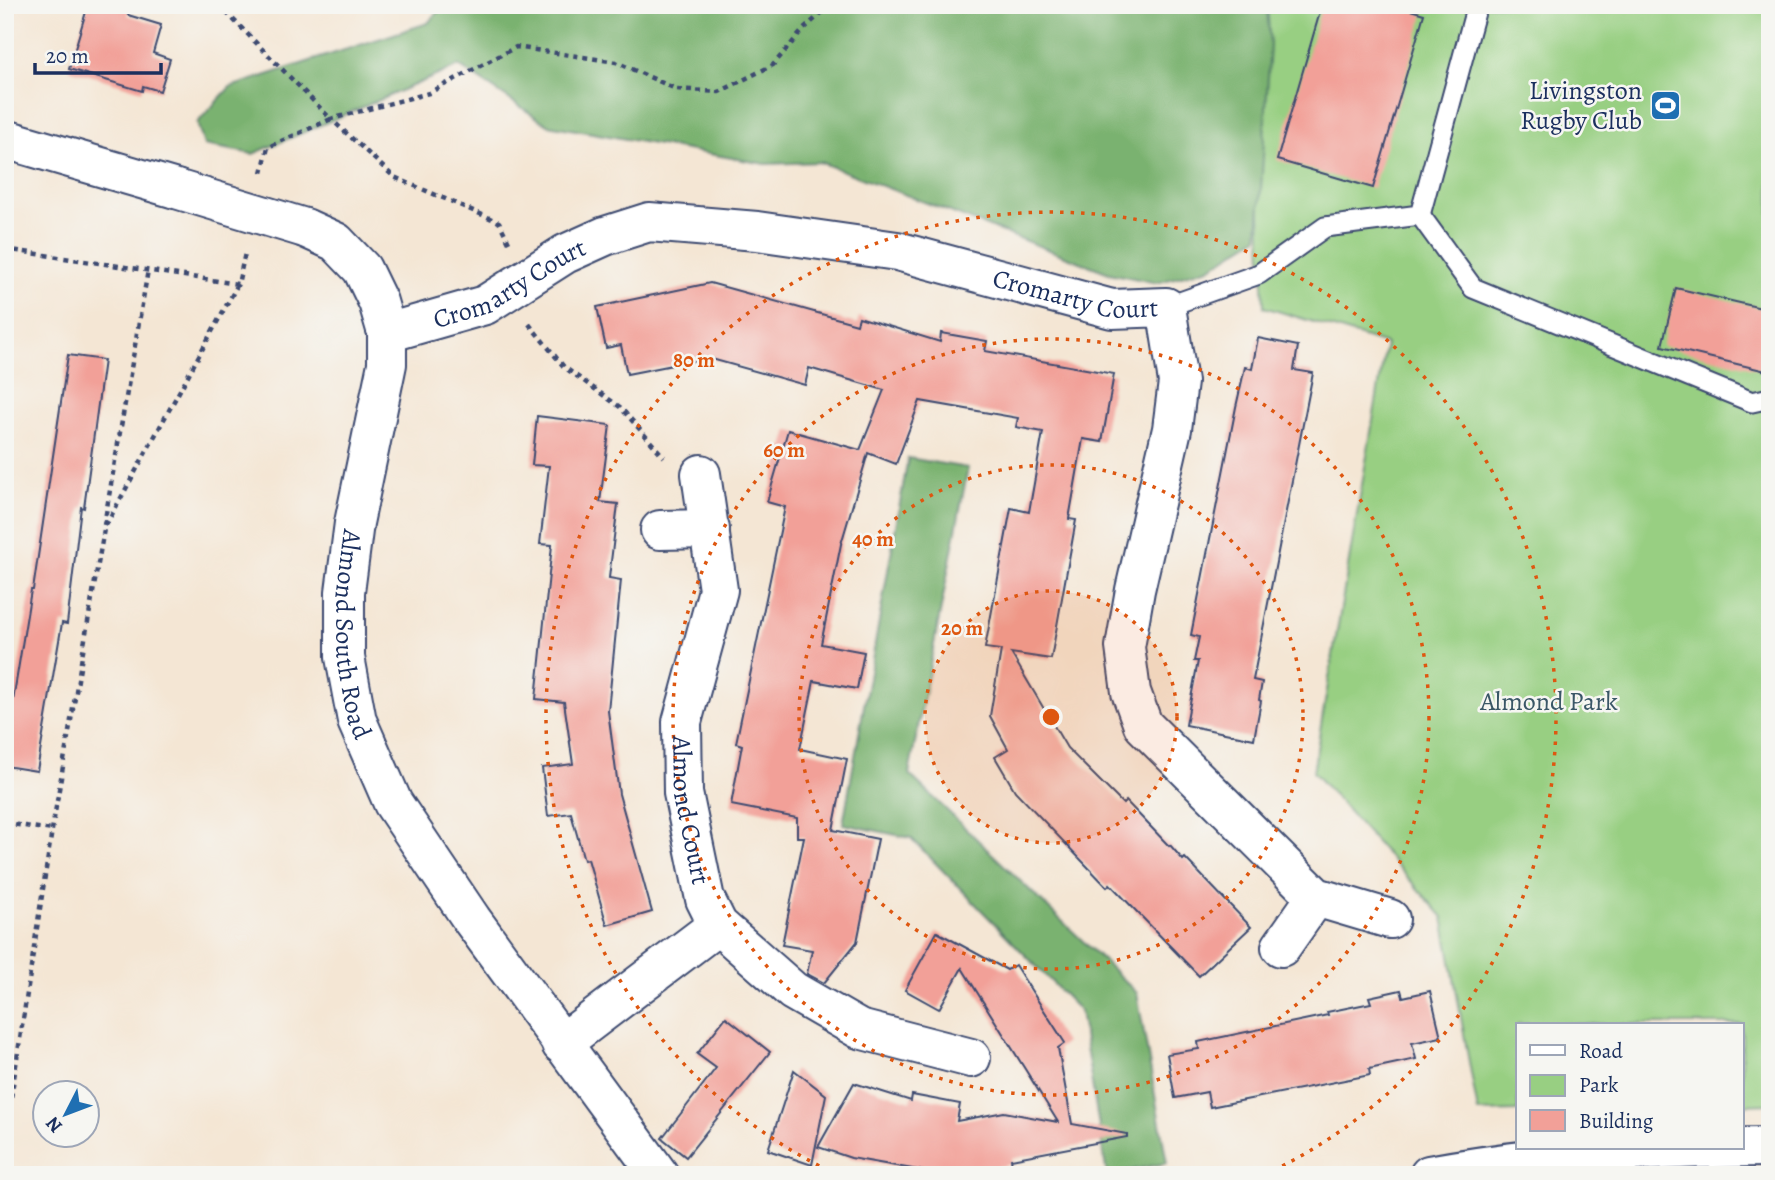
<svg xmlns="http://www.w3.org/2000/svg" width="1775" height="1180" font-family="Alegreya,serif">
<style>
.green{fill:#98cf82;stroke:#5a7f70;stroke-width:2}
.forest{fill:#7ab270;stroke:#4a7067;stroke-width:2}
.building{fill:#f2a098}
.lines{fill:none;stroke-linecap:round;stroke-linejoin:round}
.service-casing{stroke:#3c4a70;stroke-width:23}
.minor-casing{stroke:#3c4a70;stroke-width:42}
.tertiary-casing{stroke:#3c4a70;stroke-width:42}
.path{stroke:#3c4a70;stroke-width:4.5;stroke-dasharray:5 5;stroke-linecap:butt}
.service{stroke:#fff;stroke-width:19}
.minor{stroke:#fff;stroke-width:38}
.tertiary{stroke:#fff;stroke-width:38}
.tertiary-bridge-casing{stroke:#3c4a70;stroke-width:42;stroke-linecap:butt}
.tertiary-bridge{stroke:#fff;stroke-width:38}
.ring{fill:none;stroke:#de5710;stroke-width:3.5;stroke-dasharray:3.5 7}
.labels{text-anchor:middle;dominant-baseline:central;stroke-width:5;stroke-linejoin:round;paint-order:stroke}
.poi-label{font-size:26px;fill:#1b2f5e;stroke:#f6f6f2;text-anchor:end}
.street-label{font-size:26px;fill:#1b2f5e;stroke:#f6f6f2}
.park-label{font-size:26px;fill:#3a5767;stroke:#f6f6f2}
.centre{fill:#de5710;stroke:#f6f6f2;stroke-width:3.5}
.ring-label{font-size:21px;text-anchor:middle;font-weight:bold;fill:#de5710;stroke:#f6f6f2;stroke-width:5;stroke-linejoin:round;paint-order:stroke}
</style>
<rect width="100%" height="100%" fill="#f6f6f2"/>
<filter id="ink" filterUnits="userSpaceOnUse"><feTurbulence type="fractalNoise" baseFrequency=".0143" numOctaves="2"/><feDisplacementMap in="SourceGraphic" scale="14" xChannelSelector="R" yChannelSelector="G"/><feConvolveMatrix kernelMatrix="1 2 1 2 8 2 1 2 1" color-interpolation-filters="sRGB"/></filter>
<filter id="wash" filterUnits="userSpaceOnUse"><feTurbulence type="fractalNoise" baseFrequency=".00686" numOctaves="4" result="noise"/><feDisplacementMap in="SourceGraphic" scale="28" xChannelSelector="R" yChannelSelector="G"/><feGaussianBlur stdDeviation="1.57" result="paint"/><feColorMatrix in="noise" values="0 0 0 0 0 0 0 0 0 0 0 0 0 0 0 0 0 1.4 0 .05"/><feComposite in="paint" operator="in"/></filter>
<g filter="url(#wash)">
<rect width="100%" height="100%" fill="#f4e6d4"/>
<!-- green -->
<path class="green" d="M1251,5H1770V1104L1742,1105V1024H1518V1111L1478,1112L1443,917L1313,772L1386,344L1264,307Z"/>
<!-- forest -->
<g class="forest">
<path d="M444,5H1267L1270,45L1258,237L1209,268L1157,283L1109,273L820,162L765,164L548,125L459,66L253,154L204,145L197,123L230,87L428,23Z"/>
<path d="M908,458L968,468L909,774L1137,993L1167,1163L1107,1175L1080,1011L911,838L843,824Z"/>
</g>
<g id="blocks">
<!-- building -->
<g class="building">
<path d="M88,5H131L128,15L161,25L153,53L170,59L160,91L143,86L142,91L69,69Z"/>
<path d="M1322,5H1393L1424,14L1373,188L1277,160Z"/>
<path d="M710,283L857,324L859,317L940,342L941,333L987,341L985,351L1114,374L1102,442L1083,439L1069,519L1076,520L1051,659L1011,653L1067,748L1123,804L1126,801L1169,846L1170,845L1183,860L1185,858L1251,927L1199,976L1110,884L1107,887L1015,791L995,757L1008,749L990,716L1001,650L985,648L1011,508L1029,512L1043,432L1016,427L1018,418L920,401L896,464L868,453L841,544L821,644L864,652L857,689L814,681L800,749L847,759L833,830L878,839L857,942L824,983L807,974L812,950L782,945L804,837H797V818L731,805L742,745L736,743L785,507L767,502L788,430L860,450L884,390L809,368L805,385L708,358L627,374L621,345L606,348L597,307Z"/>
<path d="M1676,288L1770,310V372L1662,346Z"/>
<path d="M1258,338L1298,346L1294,370L1313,373L1253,680L1262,682L1259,700L1261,701L1254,739L1186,725L1198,661H1194L1199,637L1191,635L1236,407L1245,367L1252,369Z"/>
<path d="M68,355L104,360L84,508L81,507L67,624L62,623L37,771L5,766V706L12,707L31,590H33Z"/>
<path d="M537,416L610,425L600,502L618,504L609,578L621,580L608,711L619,794L652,912L607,925L588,859L584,860L571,813L548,816L542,768L573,764L564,702L536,699L552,545L540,544L549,466L532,465Z"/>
<path d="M937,932L1007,970L1015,965L1065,1043L1058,1048L1072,1124L1127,1134V1137L1011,1159L1012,1164L960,1175H946L851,1158L818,1147L854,1083L911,1101L912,1095L960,1104L957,1121L1004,1112L1058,1122L962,968L939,1009L905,990Z"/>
<path d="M1401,990L1403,997L1430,991L1441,1037L1412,1043L1416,1059L1369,1069L1370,1075L1210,1107L1207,1092L1175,1098L1167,1054L1199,1049L1198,1042L1328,1015L1327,1012L1371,1003L1369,997Z"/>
<path d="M726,1017L770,1052L686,1157L662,1138L716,1068L697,1054Z"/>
<path d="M794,1070L826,1095L812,1165L768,1150Z"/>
</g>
</g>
</g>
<g filter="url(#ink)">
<use href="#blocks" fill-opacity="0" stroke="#3c4a70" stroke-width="2"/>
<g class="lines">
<defs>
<g id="service">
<path d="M1420,215L1473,288L1752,402L1770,398"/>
<path d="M1166,307L1259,274L1325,227L1420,215L1477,5"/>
</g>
<g id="minor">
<path id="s1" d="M387,333L485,305L565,254L605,236L649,222L757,231L897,251L1112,309L1166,307L1178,382L1172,429L1135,590L1125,647L1131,692L1143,725L1316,897L1390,919"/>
<path id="s2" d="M701,474L718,590L682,722L683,793L705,899L718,925L793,991L859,1029L971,1058"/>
<path d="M660,530L710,529"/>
<path d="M1281,947L1316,897"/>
<path d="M561,1044L718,925"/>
</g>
<g id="tertiary">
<path d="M5,139L176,189"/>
<path id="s3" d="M305,228L336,242L362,269L378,302L387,333V364L354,523L345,592V657L357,721L393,803L472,920L659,1175"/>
<path d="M1429,1175C1541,1154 1656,1148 1770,1147"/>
</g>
</defs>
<!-- service casing -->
<use href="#service" class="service-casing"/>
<!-- minor casing -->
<use href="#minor" class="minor-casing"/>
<!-- tertiary casing -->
<use href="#tertiary" class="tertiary-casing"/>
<!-- path -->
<g class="path">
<path d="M219,5L331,119L268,147L262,173"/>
<path d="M509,242L499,222L394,177L331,119L429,93L516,47L616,62L676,89L719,92L773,65L804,29L830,5"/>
<path d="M5,249L238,284"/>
<path d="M529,324L564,367L620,407L664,457"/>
<path d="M104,525L148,270"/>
<path d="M5,823L52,830"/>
<path d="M5,1137L52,830L104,529L238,284L245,253"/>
</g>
<!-- service -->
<use href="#service" class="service"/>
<!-- minor -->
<use href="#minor" class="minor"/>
<!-- tertiary -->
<use href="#tertiary" class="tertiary"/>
<defs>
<path id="tertiary-bridge" d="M176,189L305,228"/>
</defs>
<!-- tertiary-bridge casing -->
<use href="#tertiary-bridge" class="tertiary-bridge-casing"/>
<!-- tertiary-bridge -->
<use href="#tertiary-bridge" class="tertiary-bridge"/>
</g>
</g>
<!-- distance rings -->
<circle cx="1051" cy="717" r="126" fill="#de5710" fill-opacity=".12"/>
<g class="ring">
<circle cx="1051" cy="717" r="126"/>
<circle cx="1051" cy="717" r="252"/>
<circle cx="1051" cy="717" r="378"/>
<path d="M838 1175A505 505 0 1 1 1264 1175"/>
</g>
<!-- icons -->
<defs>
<symbol id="stadium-square" viewBox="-11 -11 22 22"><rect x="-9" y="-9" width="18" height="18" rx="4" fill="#1f6fb2" stroke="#f6f6f2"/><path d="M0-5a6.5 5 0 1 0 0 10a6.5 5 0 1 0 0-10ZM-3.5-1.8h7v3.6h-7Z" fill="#fff"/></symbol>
</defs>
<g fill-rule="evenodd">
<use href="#stadium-square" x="1648" y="88" width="35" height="35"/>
</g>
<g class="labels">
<!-- poi labels -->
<g class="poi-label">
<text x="1642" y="90">Livingston<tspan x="1642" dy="30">Rugby Club</tspan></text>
</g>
<!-- street labels -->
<g class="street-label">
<text stroke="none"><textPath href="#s1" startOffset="133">Cromarty Court</textPath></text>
<text stroke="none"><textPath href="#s1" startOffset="721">Cromarty Court</textPath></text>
<text stroke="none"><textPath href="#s3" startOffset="446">Almond South Road</textPath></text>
<text stroke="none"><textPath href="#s2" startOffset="343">Almond Court</textPath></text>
</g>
<!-- park labels -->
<g class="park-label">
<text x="1549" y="701">Almond Park</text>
</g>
</g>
<circle cx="1051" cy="717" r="10" class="centre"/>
<g class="ring-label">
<text x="694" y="367">80 m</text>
<text x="784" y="457">60 m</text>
<text x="873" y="546">40 m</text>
<text x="962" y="635">20 m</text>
</g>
<!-- margin -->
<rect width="1775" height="1180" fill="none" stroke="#f6f6f2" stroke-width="28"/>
<!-- legend -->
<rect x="1516" y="1023" width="228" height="126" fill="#f6f6f2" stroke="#9ea6b7" stroke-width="2"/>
<rect x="1530" y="1045" width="35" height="10" fill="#ffffff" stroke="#9ea6b7" stroke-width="2"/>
<text x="1579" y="1058" font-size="21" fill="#1b2f5e">Road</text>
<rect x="1530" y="1075" width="35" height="21" fill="#98cf82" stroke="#9ea6b7" stroke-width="2"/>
<text x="1579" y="1092" font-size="21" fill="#1b2f5e">Park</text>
<rect x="1530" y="1110" width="35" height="21" fill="#f2a098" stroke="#9ea6b7" stroke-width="2"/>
<text x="1579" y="1128" font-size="21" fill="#1b2f5e">Building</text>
<!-- north arrow -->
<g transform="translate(66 1114) rotate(228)"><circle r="33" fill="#f6f6f2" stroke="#9ea6b7" stroke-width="2"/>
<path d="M0-5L12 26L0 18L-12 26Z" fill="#1f6fb2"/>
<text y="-10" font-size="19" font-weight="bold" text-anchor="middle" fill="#1b2f5e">N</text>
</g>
<!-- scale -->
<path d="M35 63v10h126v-10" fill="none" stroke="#1b2f5e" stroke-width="3.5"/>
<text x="46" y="63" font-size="21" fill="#1b2f5e" stroke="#f6f6f2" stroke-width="5" paint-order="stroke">20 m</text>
</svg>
